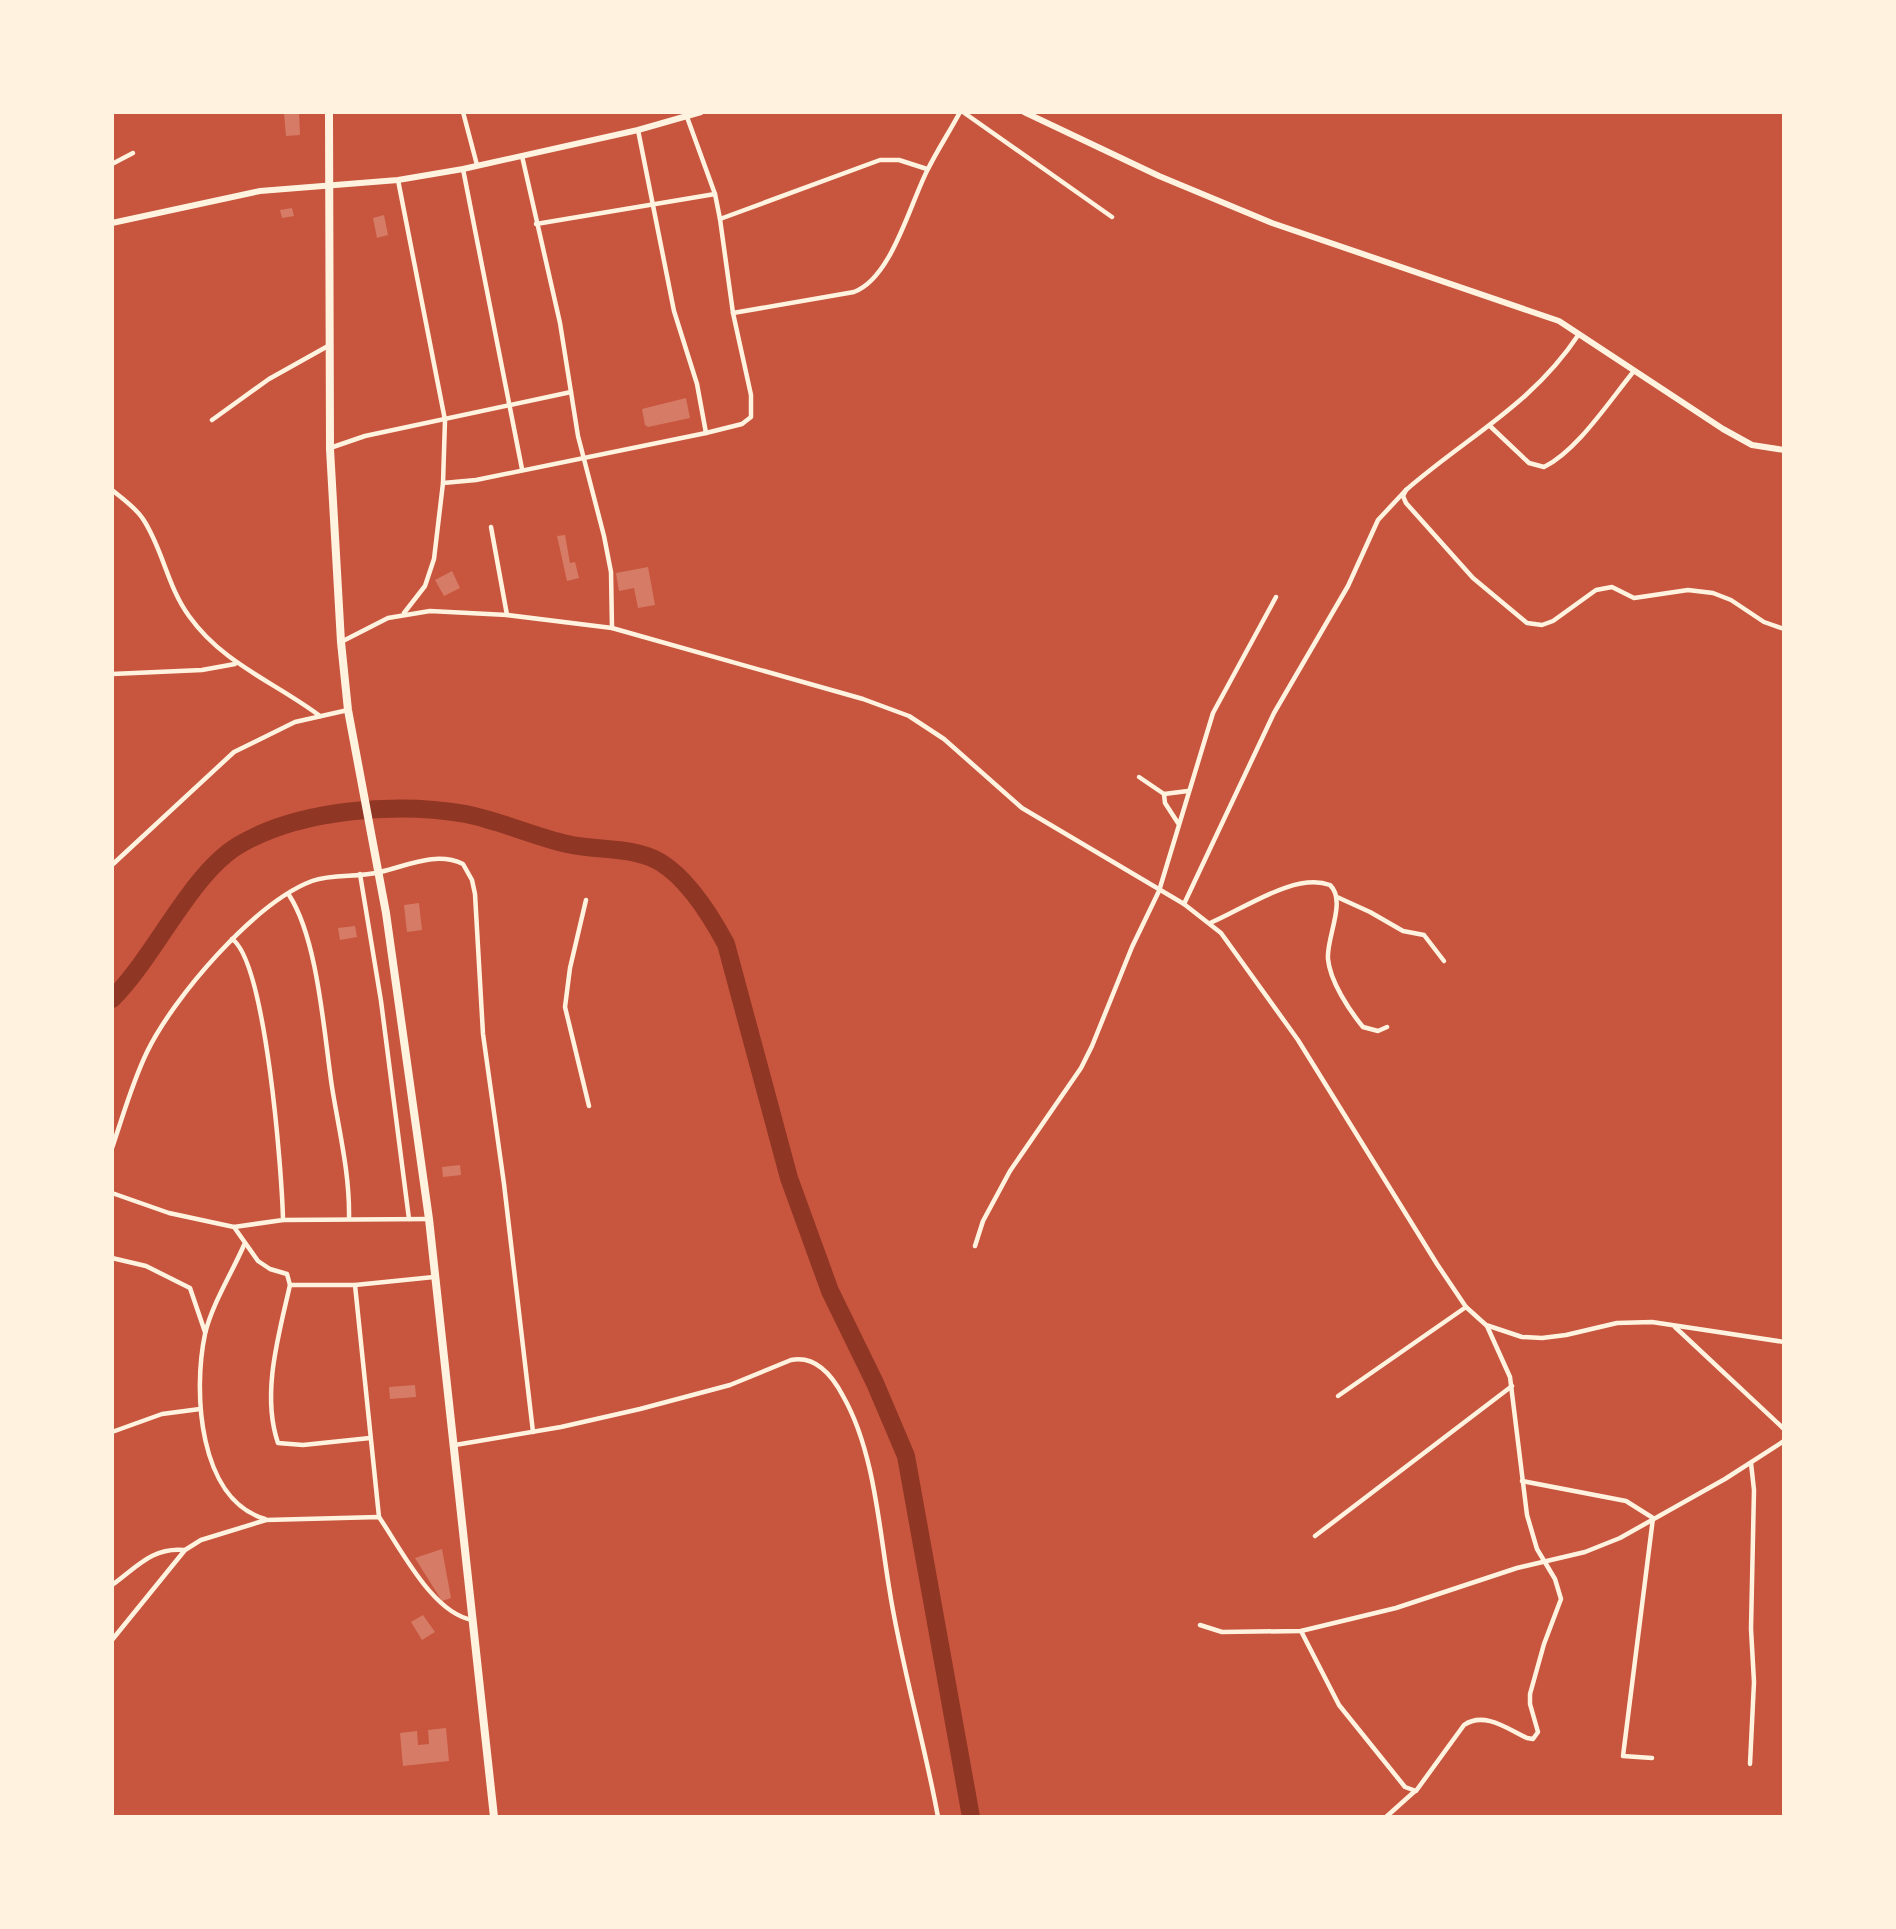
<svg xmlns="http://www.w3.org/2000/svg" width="1896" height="1929" font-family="'Archivo Narrow',sans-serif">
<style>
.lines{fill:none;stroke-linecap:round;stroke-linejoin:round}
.river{stroke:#8f3625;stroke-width:18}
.building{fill:#d67c66}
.minor{stroke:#fff3e0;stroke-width:4.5}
.tertiary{stroke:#fff3e0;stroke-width:6}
.trunk{stroke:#fff3e0;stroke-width:8}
</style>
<rect width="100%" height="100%" fill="#c8553d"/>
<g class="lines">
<!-- river -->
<path class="river" d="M112,999C154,958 191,873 239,845C300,809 397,802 466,814C500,821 533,836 567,844C597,851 633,846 660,862C688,879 711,916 726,944L789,1178L830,1291L875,1383L906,1456L971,1817"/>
</g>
<!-- building -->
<g class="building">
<path d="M299,112L300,135L286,136L284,113Z"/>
<path d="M292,208L294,216L282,218L280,210Z"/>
<path d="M384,215L388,235L377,238L373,218Z"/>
<path d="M686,398L690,418L648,427L645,425L642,409Z"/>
<path d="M565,535L570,563L575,562L579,578L567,581L557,536Z"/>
<path d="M648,567L655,605L638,608L634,588L619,591L616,573Z"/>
<path d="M452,571L460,588L444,596L435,580Z"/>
<path d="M419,903L422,930L407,932L404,905Z"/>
<path d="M355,926L357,937L340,940L338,928Z"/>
<path d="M460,1165L461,1175L443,1177L442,1167Z"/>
<path d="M415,1385L416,1397L390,1399L389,1387Z"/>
<path d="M442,1549L451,1598L442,1601L415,1558Z"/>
<path d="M423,1615L435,1632L422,1640L411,1622Z"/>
<path d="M446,1728L449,1761L403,1766L400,1733L417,1731L418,1745L429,1744L428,1730Z"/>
</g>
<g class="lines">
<!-- minor -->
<g class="minor">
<path d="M463,112L477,165"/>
<path d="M963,112L1112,217"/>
<path d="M638,130L674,311L697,384L706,433"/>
<path d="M522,156L560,323L578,436L604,536L611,572L612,628"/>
<path d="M112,164L133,153"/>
<path d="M463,169L522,469"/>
<path d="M398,180L445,420L443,483L434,559L425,586L404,613"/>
<path d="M720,219L880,160H899L927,169"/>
<path d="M536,224L715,194"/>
<path d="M733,313L854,292C892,278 910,203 928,169C938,149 950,131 960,112"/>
<path d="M1579,334C1532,405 1468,436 1406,490L1403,496L1406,503L1473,578L1527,623L1542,625L1553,621L1596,590L1612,587L1634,598L1688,590L1713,593L1731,600L1764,622L1784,629"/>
<path d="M212,420L269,379L328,346"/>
<path d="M1491,427L1529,463L1544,467C1578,450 1610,400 1634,371"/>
<path d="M330,448L365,436L571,392"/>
<path d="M443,483L476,480L706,433L742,424L751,417V395L733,313L720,219L715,194L687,117"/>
<path d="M112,490C122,498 136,508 143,519C163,549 167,586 189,616C223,664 275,682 320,716"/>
<path d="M491,527L507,615"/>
<path d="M341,642L388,618L430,611L507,615L612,628L863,699L909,716L944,739L1022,808L1184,904L1221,933L1298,1040L1437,1264L1466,1307L1486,1325L1522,1337L1542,1338L1566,1335L1617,1323L1652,1322L1784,1342"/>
<path d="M112,674L202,670L235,664"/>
<path d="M1139,777L1164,794L1165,803L1178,823"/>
<path d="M1164,794L1188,791"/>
<path d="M112,865L234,752L295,722L348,710"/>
<path d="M360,874L381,1001L409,1219"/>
<path d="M289,895C318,939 324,1034 332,1087C339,1131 350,1174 349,1219"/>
<path d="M1337,897L1370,912L1403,931L1424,935L1444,961"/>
<path d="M586,900L570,968L565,1007L589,1106"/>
<path d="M1184,904L1274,713L1348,586L1378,520L1406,490"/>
<path d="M1210,923C1244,909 1295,872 1330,885C1347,901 1326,938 1328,959C1330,981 1349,1010 1363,1027L1378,1031L1387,1027"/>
<path d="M232,939C266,962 282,1173 283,1220L234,1227"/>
<path d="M112,1148C123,1116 132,1083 147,1052C173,998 254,903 312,881C333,873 358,878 380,872C407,866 436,851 463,864L472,880L475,894L483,1034L504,1184L533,1432"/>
<path d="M112,1193L169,1213L234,1227L258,1261L270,1269L287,1274L290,1285H355L434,1277"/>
<path d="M283,1220L429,1219"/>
<path d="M244,1245C232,1273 212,1304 205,1334C193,1391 198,1499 265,1519"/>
<path d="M975,1246L983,1221L1010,1171L1081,1068L1092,1046L1132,947L1159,891L1213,713L1276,597"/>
<path d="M112,1258L146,1266L190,1288L205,1332"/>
<path d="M290,1285C279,1334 261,1394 278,1443L303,1445L370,1438"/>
<path d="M355,1285L379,1517"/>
<path d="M1675,1327L1784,1429"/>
<path d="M1338,1396L1466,1307"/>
<path d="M112,1432L162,1414L200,1409"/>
<path d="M455,1445L561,1427L640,1409L730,1385L791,1360C816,1355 832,1375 843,1396C874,1450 879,1527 889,1587C901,1665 924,1740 938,1817"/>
<path d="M1522,1481L1626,1501L1653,1518L1623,1756L1652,1758"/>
<path d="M1315,1536L1512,1386"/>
<path d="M112,1585C136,1568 152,1547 184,1550"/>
<path d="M1200,1625L1222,1632L1301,1631L1396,1608L1517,1568L1585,1552L1620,1538L1725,1479L1784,1441"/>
<path d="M1301,1631L1339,1705L1405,1787L1416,1791L1464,1725C1484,1711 1508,1729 1527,1738L1533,1739L1538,1732L1530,1704V1694L1544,1644L1561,1599L1555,1579L1537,1549L1527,1515L1510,1377L1487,1326"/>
<path d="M112,1640L185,1550L201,1540L266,1520L379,1517C401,1549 433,1614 473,1620"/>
<path d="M1750,1764L1754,1682L1751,1629L1754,1490L1751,1463"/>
<path d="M1386,1817L1415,1791"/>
</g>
<!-- tertiary -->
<g class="tertiary">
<path d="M1024,112L1159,176L1272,223L1559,321L1723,429L1752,445L1784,450"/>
<path d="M112,223L260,191L398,180L463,169L638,130L701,112"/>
</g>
<!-- trunk -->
<path class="trunk" d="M329,112L330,449L341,642L348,710L386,913L429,1219L494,1817"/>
</g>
<!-- border -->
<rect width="1896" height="1929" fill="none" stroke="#fff3e0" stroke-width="228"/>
</svg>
